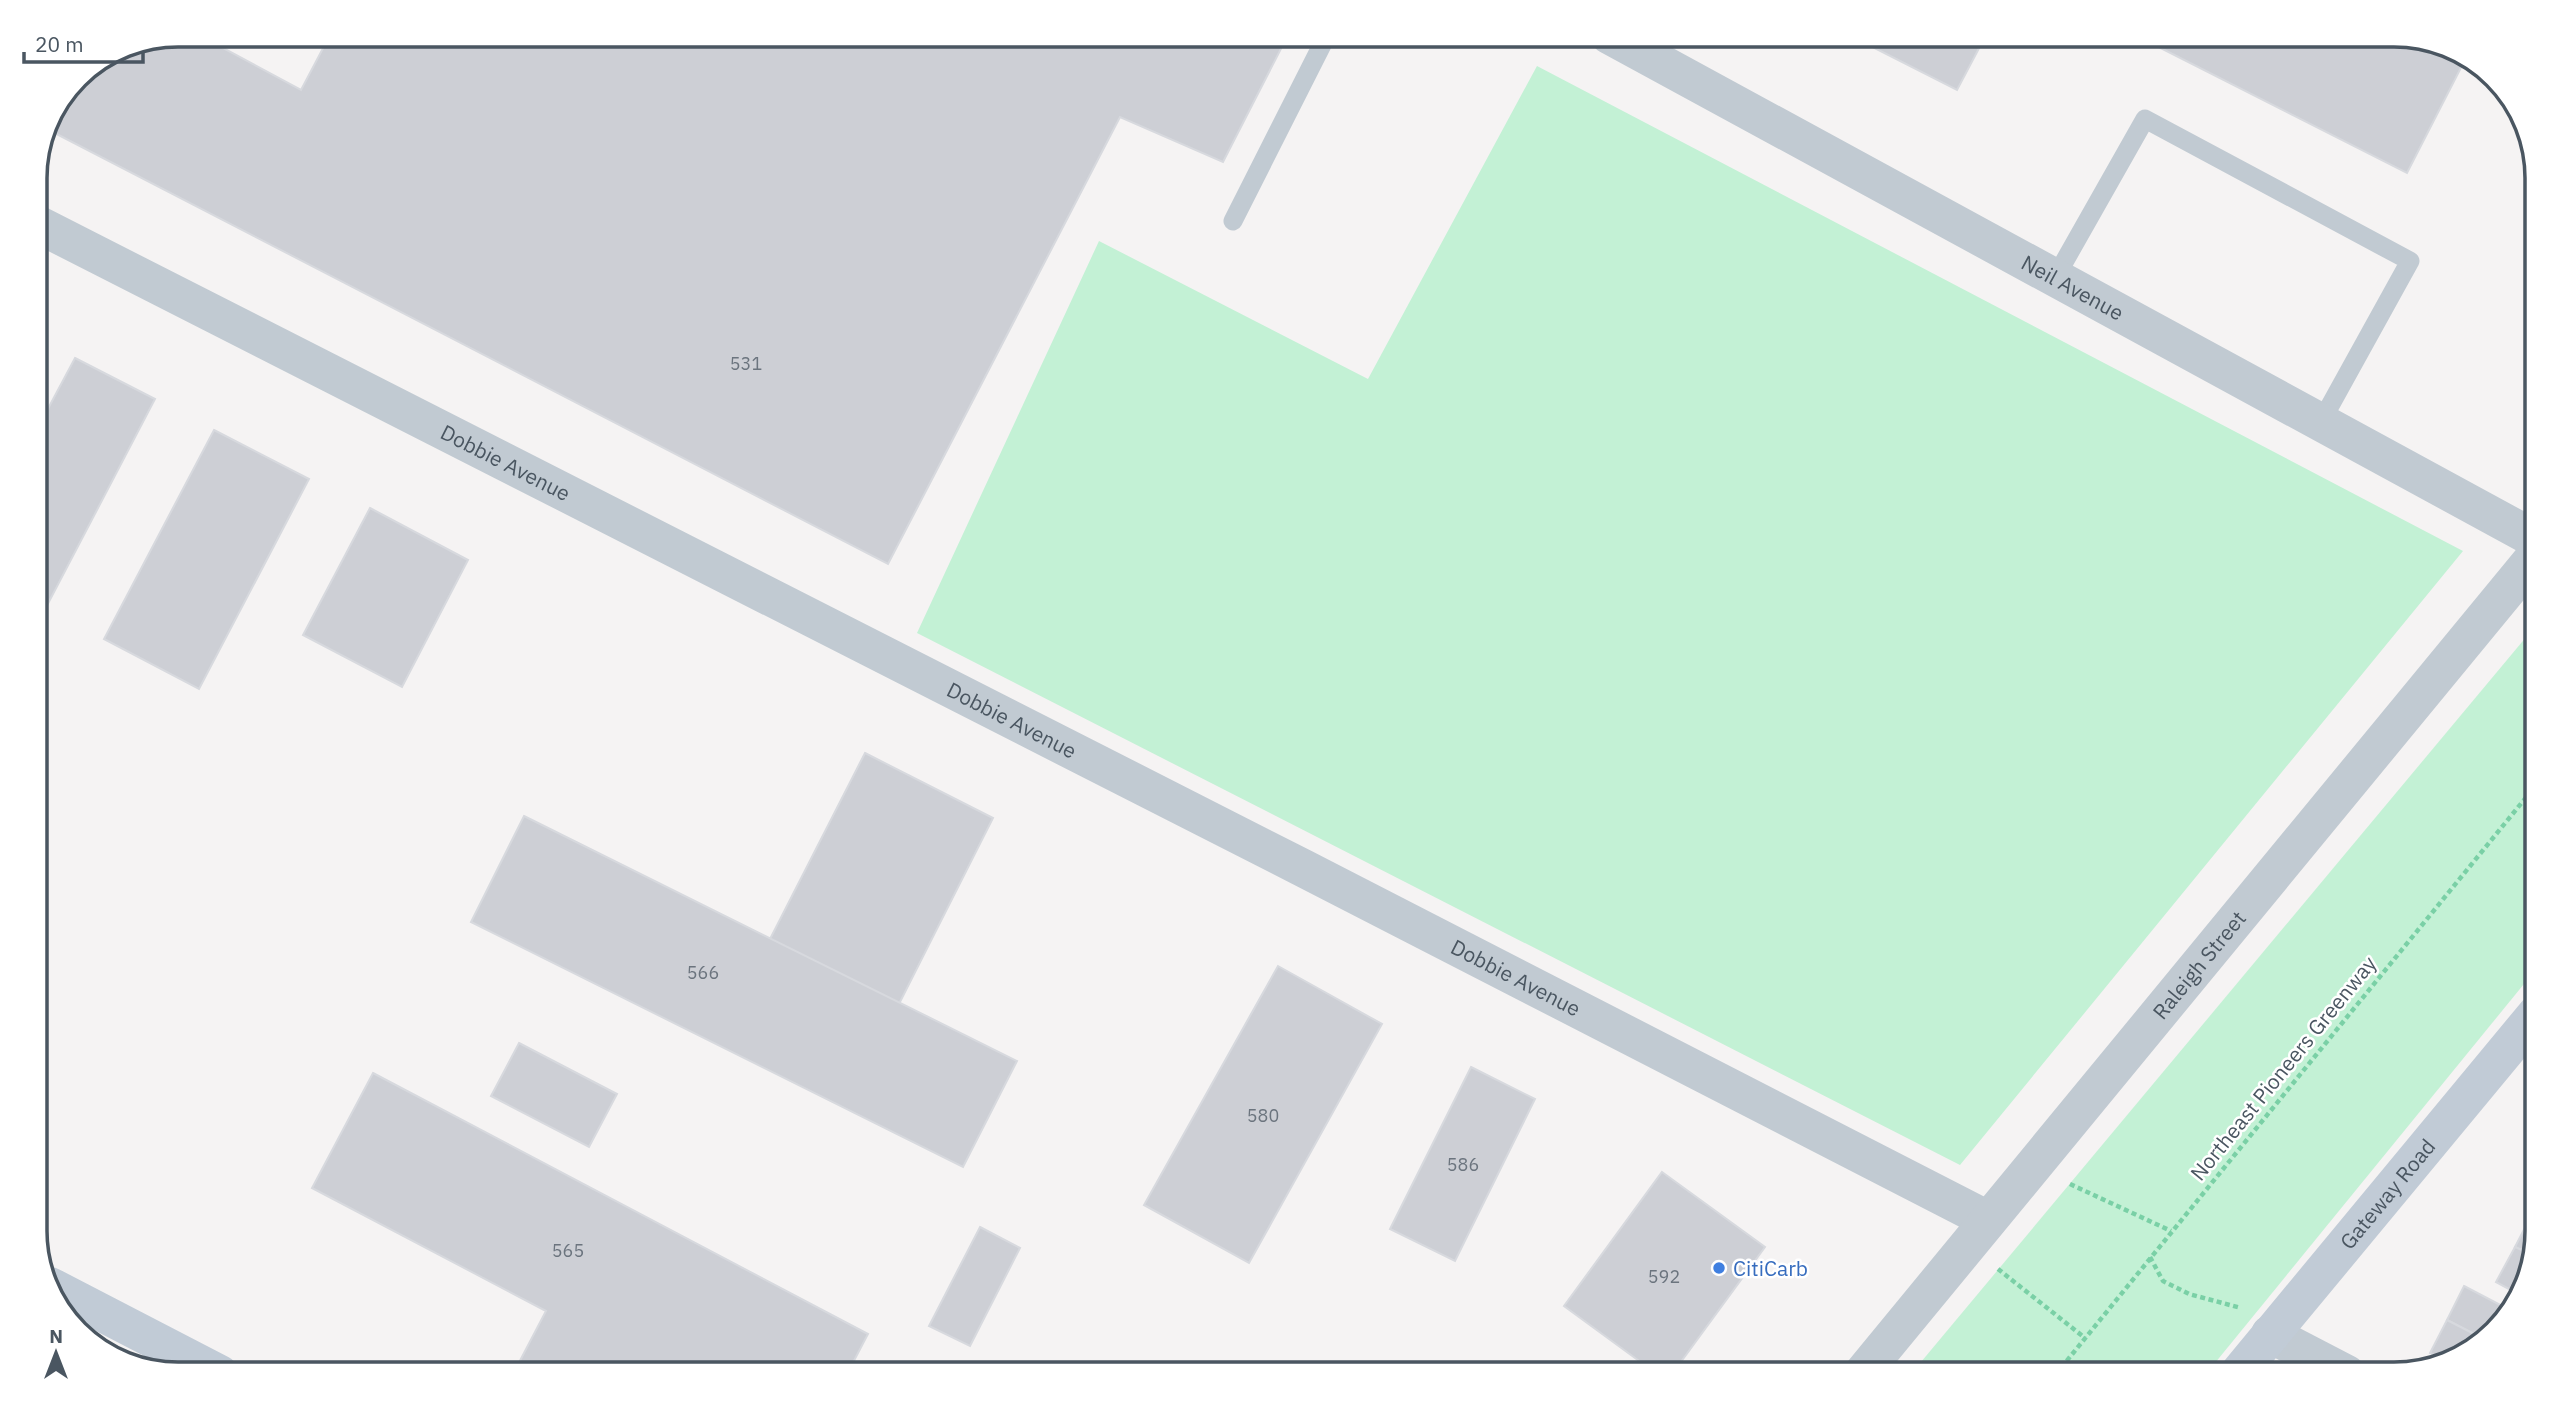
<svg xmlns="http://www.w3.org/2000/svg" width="2572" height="1409" font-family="'IBM Plex Sans',sans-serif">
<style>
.green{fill:#c3f1d5}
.building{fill:#cdcfd5;stroke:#d7d9de;stroke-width:2}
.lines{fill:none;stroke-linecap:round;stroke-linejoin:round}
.path{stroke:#7ad0a6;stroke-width:4.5;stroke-dasharray:5 3.5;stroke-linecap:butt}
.service{stroke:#c1cad2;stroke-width:19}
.minor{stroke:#c1cad2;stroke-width:38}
.tertiary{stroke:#c1cad2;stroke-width:38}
.secondary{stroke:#c1cbd6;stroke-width:38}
.shop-dot{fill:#3f7fe0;stroke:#fff;stroke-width:2.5}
.labels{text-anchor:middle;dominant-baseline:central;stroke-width:5;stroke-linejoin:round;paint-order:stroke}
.number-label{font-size:18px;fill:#6b747e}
.street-label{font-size:21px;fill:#4a5661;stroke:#fff}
.shop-label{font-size:21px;fill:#366cbe;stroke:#fff;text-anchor:start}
.rim{fill:none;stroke:#4a5661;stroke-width:3.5}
</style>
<rect width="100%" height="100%" fill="#f5f3f3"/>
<!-- green -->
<g class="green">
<path d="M1537,66L2463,551L1960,1165L917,633L1099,241L1368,379Z"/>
<path d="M2537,624V968L2206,1374H1911Z"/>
</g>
<!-- building -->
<g class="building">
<path d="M179,35H199L301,90L330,35H1288L1223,162L1120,117L888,564L45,128L77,77L124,46Z"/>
<path d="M1849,35H1986L1957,90Z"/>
<path d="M2135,35H2393L2467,56L2407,173Z"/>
<path d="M75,358L155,399L41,617L35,614V433Z"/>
<path d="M214,430L309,479L199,689L104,639Z"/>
<path d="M370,508L468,560L402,687L303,635Z"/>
<path d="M865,753L993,818L899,1004L770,939Z"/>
<path d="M524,816L1017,1061L963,1167L471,922Z"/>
<path d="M1278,966L1382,1024L1249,1263L1144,1205Z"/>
<path d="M519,1043L617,1094L589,1147L491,1096Z"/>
<path d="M1471,1067L1535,1099L1455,1261L1390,1229Z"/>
<path d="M373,1073L868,1334L847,1374H513L546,1311L312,1188Z"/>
<path d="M1662,1172L1765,1247L1672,1374H1657L1564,1306Z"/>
<path d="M2534,1210L2537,1211V1231L2531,1254L2515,1247Z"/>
<path d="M980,1227L1020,1248L970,1346L929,1326Z"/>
<path d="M2515,1247L2531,1254L2520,1295L2496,1282Z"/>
<path d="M2464,1286L2510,1310L2482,1338L2447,1320Z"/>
<path d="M2447,1320L2482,1338L2465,1355L2444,1360L2430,1353Z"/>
<path d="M1251,1364L1264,1374H1244Z"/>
</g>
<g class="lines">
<!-- path -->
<g class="path">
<path d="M2532,622L2537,645"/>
<path d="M2070,1184L2171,1231"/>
<path d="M2150,1257L2163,1281L2189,1294L2241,1308"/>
<path d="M1998,1269L2085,1338"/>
<path d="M2056,1374L2537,784"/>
</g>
<!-- service -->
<g class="service">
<path d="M1233,221L1327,35"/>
<path d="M2055,278L2145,119L2410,261L2321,422"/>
</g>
<!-- minor -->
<g class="minor">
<path id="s1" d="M1609,35L2537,540"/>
<path id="s2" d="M35,223L1303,868L1988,1220"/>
<path d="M2270,1334L2347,1374"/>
</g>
<!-- tertiary -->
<path class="tertiary" id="s3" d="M1862,1374L2537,554"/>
<!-- secondary -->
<g class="secondary">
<path d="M50,1286L220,1374"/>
<path id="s4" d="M2238,1374L2537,1013"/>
</g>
</g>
<!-- markers -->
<circle class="shop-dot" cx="1719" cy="1268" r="7"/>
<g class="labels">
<!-- number labels -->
<g class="number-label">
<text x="746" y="363">531</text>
<text x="703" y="972">566</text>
<text x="1263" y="1115">580</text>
<text x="1463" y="1164">586</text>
<text x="568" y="1250">565</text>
<text x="1664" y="1276">592</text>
</g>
<!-- street labels -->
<g class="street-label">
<text stroke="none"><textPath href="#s1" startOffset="528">Neil Avenue</textPath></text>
<text stroke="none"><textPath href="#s2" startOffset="528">Dobbie Avenue</textPath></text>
<text stroke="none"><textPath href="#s2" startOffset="1096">Dobbie Avenue</textPath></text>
<text stroke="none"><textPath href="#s3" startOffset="530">Raleigh Street</textPath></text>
<text stroke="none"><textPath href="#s2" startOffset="1662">Dobbie Avenue</textPath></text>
<text transform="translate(2283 1068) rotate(-51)">Northeast Pioneers Greenway</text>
<text stroke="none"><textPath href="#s4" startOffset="234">Gateway Road</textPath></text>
</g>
<!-- shop labels -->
<g class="shop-label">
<text x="1733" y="1268">CitiCarb</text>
</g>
</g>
<!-- crop -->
<path d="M0 0H2572V1409H0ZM178 47H2394A131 131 0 0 1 2525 178V1231A131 131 0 0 1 2394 1362H178A131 131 0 0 1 47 1231V178A131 131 0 0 1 178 47Z" fill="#fff" fill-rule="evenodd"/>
<path class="rim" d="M178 47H2394A131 131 0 0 1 2525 178V1231A131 131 0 0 1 2394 1362H178A131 131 0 0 1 47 1231V178A131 131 0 0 1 178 47Z"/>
<!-- north arrow -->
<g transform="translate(56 1353)" stroke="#ffffff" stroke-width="5" paint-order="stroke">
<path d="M0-5L12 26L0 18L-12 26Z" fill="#4a5661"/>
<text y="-10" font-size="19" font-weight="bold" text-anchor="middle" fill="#4a5661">N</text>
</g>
<!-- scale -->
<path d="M24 52v10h119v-10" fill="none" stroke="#4a5661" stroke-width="3.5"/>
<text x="35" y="52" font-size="21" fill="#4a5661" stroke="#ffffff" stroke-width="5" paint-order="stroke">20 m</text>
</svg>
